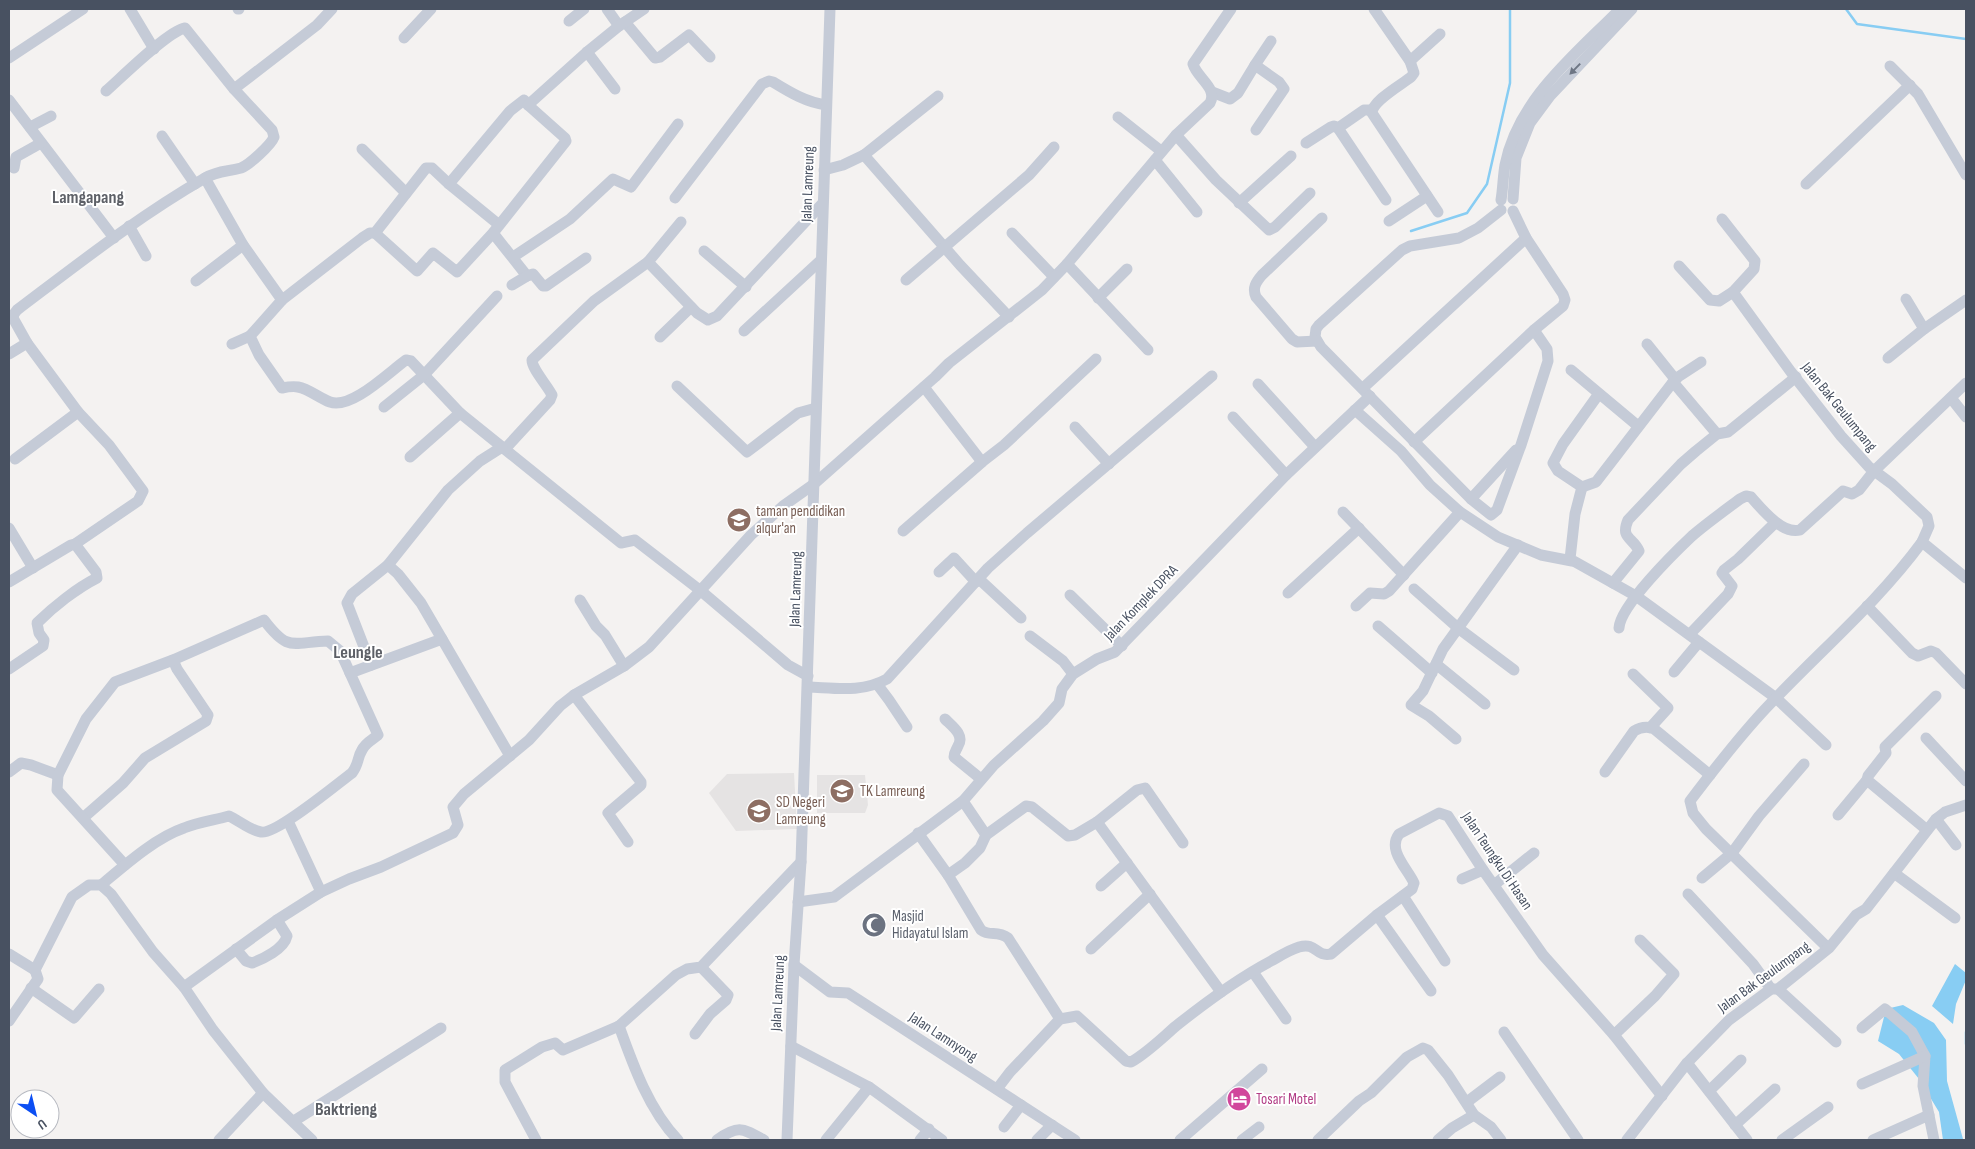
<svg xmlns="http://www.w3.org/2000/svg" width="1975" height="1149" font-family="'Sofia Sans Condensed',sans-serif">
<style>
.education{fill:#e5e3e3}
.water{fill:#88cdf3}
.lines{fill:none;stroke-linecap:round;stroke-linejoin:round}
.stream{stroke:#88cdf3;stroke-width:2.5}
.minor{stroke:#c5cbd7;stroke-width:11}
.oneway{fill:#6e7684}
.labels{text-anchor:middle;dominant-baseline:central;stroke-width:4;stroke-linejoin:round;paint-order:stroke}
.street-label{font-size:15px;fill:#485161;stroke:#fff}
.education-label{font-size:15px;fill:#785e54;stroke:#fff;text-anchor:start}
.worship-label{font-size:15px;fill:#5b616d;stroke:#fff;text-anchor:start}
.hotel-label{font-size:15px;fill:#b23c85;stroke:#fff;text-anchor:start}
.quarter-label{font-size:18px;font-weight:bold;fill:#5d6067;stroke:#fff}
</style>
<rect width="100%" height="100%" fill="#f4f2f1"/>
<!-- education -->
<g class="education">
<path d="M794,773L797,829L736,831L709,793L727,774Z"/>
<path d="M817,775H865L868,805L865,813H817Z"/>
</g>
<!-- water -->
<g class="water">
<path d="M1955,964L1966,973V980L1956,1004L1953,1024L1932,1006Z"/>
<path d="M1903,1005L1934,1023L1946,1040L1947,1081L1963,1139L1943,1140L1939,1112L1919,1079L1899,1054L1878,1041L1886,1009Z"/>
</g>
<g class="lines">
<!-- stream -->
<g class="stream">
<path d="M1846,9L1857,24L1966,39"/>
<path d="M1411,231L1467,213L1487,184L1510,83V9"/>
<path d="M1966,1032V1044"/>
</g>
<!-- minor -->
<g class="minor">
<path d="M130,9L154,49"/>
<path d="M238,9H239"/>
<path d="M607,9L619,26"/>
<path d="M1374,9L1410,61L1414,73L1411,77C1401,85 1372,101 1372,113L1438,212"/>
<path d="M569,21L584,9"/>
<path d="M625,22L655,58L660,57L689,35L710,57"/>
<path d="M404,38L431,9"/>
<path d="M587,52L615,89"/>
<path d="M9,58L83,9"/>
<path d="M1410,61L1440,34"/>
<path d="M1255,65L1271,41"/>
<path d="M1890,66L1918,94L1966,175"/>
<path d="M234,89L317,25L332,9"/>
<path d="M1212,92L1230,99L1238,93L1255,65L1279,82L1284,89L1256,130"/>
<path d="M9,100L114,238"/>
<path d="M1118,117L1161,151"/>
<path d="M30,127L51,116"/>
<path d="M1338,128L1364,110H1371"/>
<path d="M1176,135L1216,180L1269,230L1275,227L1310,193"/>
<path d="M162,136L195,184"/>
<path d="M1306,143L1331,127L1334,126L1338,128L1386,200"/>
<path d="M362,149L406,193"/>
<path d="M864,155L960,265L1009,317"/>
<path d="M1155,160L1197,212"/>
<path d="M14,168L16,157L41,143"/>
<path d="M824,170L843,165L864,155L938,96"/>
<path d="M205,178L243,245L282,300"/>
<path d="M449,184L432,168H426L375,233H370L362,238L282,300L250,336L259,355L282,388C287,387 293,386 298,387C309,389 319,398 330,402C351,410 389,372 406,360L411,361L460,413L621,543L635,540L701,591L788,665L808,676"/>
<path d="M1806,184L1910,85"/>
<path d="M675,198L762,84L769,81L773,82C791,93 806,102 826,105"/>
<path d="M1513,199L1516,158L1530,123L1550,96L1632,9"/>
<path d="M1501,200C1503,188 1503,176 1505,165C1518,99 1576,54 1620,9"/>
<path d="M1239,203L1291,156"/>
<path d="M1501,210L1478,228L1459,238L1410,246L1402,250L1319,325L1316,329L1315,337L1321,347L1471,499L1491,515L1497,510L1521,445L1548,361L1547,349L1534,330"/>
<path d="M1722,219L1755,261L1754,269L1733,292"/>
<path d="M1389,221L1427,196"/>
<path d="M681,222L648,262L697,313L708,320L717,316L822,204"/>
<path d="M498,224L449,184L510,111L524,100L528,105"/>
<path d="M129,226L146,256"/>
<path d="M375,233L417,271L433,253L457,272L493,233L566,141L565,138L528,105L587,52L619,26L644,9"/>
<path d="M493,233L527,276"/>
<path d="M1012,233L1054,277"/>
<path d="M704,251L746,287"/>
<path d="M513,257L570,219L613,179L631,187L678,124"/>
<path d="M1067,264L1148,350"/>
<path d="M1679,266L1710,300L1719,301L1733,292L1791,372L1841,436L1869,467L1892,484L1927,517L1929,526L1922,542L1966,578"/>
<path d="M906,280L1029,175L1054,147"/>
<path d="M196,281L243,245"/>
<path d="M512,285L527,276L533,274L543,286H546L586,258"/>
<path d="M1098,298L1127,269"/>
<path d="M1906,299L1924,329L1966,300"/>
<path d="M744,331L820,261"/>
<path d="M660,337L691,307"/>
<path d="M1317,341L1297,342L1292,339L1256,297C1252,288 1256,282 1262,275L1322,218"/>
<path d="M27,343L78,412L109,445L143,491L138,501L75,544"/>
<path d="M232,344L250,336"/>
<path d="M1647,344L1675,379"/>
<path d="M9,354L27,343L13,318L14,314L17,310C78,264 139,216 205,178C219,170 227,172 241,168C249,165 271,145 274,137L272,130L234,89L185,28C168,31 121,78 106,91"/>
<path d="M1888,358L1924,329"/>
<path d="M1571,370L1638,426"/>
<path d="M1673,382L1678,377L1701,362"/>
<path d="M1258,384L1315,447"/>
<path d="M677,386L747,452L798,413L816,408"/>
<path d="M924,387L982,462L1004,445L1096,359"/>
<path d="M1363,388L1526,238"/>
<path d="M1598,395L1563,444L1553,463L1558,471L1582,487L1575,514L1570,559L1636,596L1776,698L1826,745"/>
<path d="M1951,398L1966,417"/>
<path d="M384,407L424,375L497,296"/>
<path d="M1355,410L1401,451L1430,485L1460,512L1498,537L1541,555L1572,561"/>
<path d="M1233,417L1286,475"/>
<path d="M1075,427L1109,464"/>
<path d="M1414,442L1534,330L1563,306L1565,300L1563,294L1526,238L1513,211"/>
<path d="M505,449L550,400L552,395C547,385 532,369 532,360L594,301L648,262"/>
<path d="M410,457L460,413"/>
<path d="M15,459L78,412"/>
<path d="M1582,487L1596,482L1673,382L1717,434"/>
<path d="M1471,499L1516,450"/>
<path d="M1343,512L1404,575"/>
<path d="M9,528L33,568"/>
<path d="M903,531L982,462"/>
<path d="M388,565L398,574L421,603L442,639"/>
<path d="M939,572L954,558L976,582"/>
<path d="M979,579L1021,618"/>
<path d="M9,582L71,545L75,544L96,572L97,578C77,588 53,607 37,623L39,633L44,640L43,646L9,669"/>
<path d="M1613,583L1639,551C1633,537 1620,539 1628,520L1681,464L1696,451L1717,434L1728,432L1796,377"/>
<path d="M1414,589L1458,628L1514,670"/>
<path d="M1288,593L1359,528"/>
<path d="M1070,595L1122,646"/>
<path d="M580,600L596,626L605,635L624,666"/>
<path d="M1356,606L1370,593L1384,594L1389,591L1460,512"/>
<path d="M1867,606L1912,653L1918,656L1931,651L1936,653L1966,684"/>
<path d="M1378,626L1432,673"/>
<path d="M1619,628C1620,606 1674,553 1692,536C1707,523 1724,511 1740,499L1746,496L1751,497C1761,508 1782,535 1800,530L1843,491L1852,494L1859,490L1874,471L1966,383"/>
<path d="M1690,634L1728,594L1732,586L1722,573L1724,570L1738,559L1775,523"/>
<path d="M1030,636L1063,661L1073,674"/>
<path d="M1436,664L1485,704"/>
<path d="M371,665L347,603L352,594L388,565L448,490L480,461L502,447"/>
<path d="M1674,672L1699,642"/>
<path d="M1633,674L1668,708L1650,728"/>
<path d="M877,684L889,700L907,727"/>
<path d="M808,687C835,688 862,693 887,679L988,568L1027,533L1212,376"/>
<path d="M574,695L641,782V785L608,813L628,842"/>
<path d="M945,719C952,726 965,735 958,746C956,751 954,752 954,757L981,779"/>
<path d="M1926,738L1966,781"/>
<path d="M1456,739L1429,716L1411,705L1423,691L1443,649L1518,545"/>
<path d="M9,772L21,763L31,765L58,775"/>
<path d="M1605,772L1634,731C1640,727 1645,726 1653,728L1710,775"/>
<path d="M963,801L986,835"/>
<path d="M1838,815L1867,780"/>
<path d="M83,818L123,783L145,758L206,721L208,715L177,669L173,660"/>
<path d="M1936,819L1956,845"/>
<path d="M288,821L321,892"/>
<path d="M1097,822L1137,790L1145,788L1183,843"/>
<path d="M1927,830L1867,780L1868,776L1886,753L1885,747L1936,696"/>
<path d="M918,833L948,875L981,930C990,937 997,930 1008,938L1060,1019"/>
<path d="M125,865L57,790L58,775L86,719L115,682L173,660L264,620C289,653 292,642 328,641L340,651L350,673L442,639L510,756"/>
<path d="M1894,873L1955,918"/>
<path d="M948,875L965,863L980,848L986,835L1026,806L1032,807L1068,836L1075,835L1097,822L1221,992"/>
<path d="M1702,878L1732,853L1759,816L1804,764"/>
<path d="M1462,879L1483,870"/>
<path d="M101,885C125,865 155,838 184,828C199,822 215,820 229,816C240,821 249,830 261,832C276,835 337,784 352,773C359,764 357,758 362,750C365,743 372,740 378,735L350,673"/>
<path d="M1494,885L1534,853"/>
<path d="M1101,886L1127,863"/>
<path d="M1688,894L1753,964L1771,989"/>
<path d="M1403,896L1445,961"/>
<path d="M798,902L834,897L963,801L994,765L1043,721L1059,703L1062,689L1073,674L1097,659L1115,652L1286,475L1370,396"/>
<path d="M1377,915L1431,991"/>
<path d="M1828,948L1706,829L1693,813L1690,801C1715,768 1741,734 1770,704C1821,650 1878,602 1922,542"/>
<path d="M236,949L246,961L252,963C263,959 284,949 287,936L277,920"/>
<path d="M1091,949L1150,894"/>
<path d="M9,954L35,970"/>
<path d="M794,965L830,992L848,993L1075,1140"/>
<path d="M1253,972L1286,1019"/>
<path d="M184,987L277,920L321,892L349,879L381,867L453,833L458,825L453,807L464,794L529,740L560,706L574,695L624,666L649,647L751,535L783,506L814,484L935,377L949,363L1042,290L1067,264L1176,135L1210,103C1218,88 1197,78 1193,64L1231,9"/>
<path d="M31,988L74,1018L99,989"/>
<path d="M1778,989L1836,1042"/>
<path d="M9,1021L38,979L35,970L72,897L89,885H101L111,894L153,952L184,987L213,1030L263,1093L312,1140"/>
<path d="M619,1026C633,1065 649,1110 678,1140"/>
<path d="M1862,1028L1885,1009L1912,1032L1925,1056L1923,1086L1934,1140"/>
<path d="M1504,1032L1578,1140"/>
<path d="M695,1034L710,1014L726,1000L728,995L701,967"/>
<path d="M1614,1035L1655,996L1674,974L1640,940"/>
<path d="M791,1046L869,1087L942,1140"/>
<path d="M1687,1063L1747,1140"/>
<path d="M1862,1084L1925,1056"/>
<path d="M997,1089L1010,1072L1060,1019L1077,1016L1126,1061L1131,1062C1147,1053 1162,1038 1176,1026C1206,1002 1237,979 1271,961C1280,956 1289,950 1299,947C1317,942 1315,957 1331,954L1377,915L1412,889L1414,883C1407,868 1387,850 1399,834L1439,813L1448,816L1483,870L1543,955L1614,1035L1662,1096"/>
<path d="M1709,1091L1741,1060"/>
<path d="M1467,1102L1500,1077"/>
<path d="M294,1121L441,1028"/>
<path d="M1735,1125L1775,1089"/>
<path d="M1004,1127L1021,1105"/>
<path d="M219,1140L263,1093"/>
<path d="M536,1140L505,1082V1070L542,1047L555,1043L563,1050L619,1026L676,975L687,969L701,967L801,862"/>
<path d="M717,1140C738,1125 742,1128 764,1140"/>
<path d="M787,1140L794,965L801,862L830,9"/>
<path d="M826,1140L869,1087"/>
<path d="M920,1140L929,1129"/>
<path d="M1037,1140L1052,1125"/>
<path d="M1180,1140L1262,1069"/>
<path d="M1242,1140L1259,1127"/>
<path d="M1318,1140L1359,1101L1371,1093L1407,1057L1423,1048L1428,1050L1448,1075L1474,1115L1491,1127L1501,1140"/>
<path d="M1438,1140L1452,1128L1474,1115"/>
<path d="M1627,1140L1687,1063L1729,1020L1771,989H1778L1829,948L1856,915L1866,909L1936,819L1945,812L1966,805"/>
<path d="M1782,1140L1828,1107"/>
<path d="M1873,1140L1929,1115"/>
</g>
</g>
<!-- one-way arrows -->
<defs><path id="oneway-solid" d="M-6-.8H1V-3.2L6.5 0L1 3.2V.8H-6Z" transform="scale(1.25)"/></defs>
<use class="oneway" href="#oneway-solid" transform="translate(1575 69) rotate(134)"/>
<!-- icons -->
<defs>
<symbol id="school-disc" viewBox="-11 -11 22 22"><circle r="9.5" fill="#8d6e63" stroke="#fff"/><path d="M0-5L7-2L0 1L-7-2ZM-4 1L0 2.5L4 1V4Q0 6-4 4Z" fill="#fff"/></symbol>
<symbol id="mosque-disc" viewBox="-11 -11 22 22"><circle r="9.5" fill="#6b7280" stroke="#fff"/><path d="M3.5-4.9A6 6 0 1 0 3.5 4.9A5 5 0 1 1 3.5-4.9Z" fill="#fff"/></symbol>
<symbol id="hotel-disc" viewBox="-11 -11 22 22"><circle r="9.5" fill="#d1479c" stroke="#fff"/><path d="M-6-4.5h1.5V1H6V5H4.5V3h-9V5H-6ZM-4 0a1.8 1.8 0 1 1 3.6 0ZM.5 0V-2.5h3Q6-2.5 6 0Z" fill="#fff"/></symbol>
</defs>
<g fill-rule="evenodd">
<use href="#school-disc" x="725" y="506" width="28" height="28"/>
<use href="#school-disc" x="828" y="777" width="28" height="28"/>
<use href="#school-disc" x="745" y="797" width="28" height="28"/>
<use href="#mosque-disc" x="860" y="911" width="28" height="28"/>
<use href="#hotel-disc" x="1225" y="1085" width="28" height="28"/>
</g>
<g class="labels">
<!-- street labels -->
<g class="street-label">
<text transform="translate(808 184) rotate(-88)">Jalan Lamreung</text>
<text transform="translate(1839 407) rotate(51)">Jalan Bak Geulumpang</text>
<text transform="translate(796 589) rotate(-88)">Jalan Lamreung</text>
<text transform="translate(1141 603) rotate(-46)">Jalan Komplek DPRA</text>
<text transform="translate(1497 861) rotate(56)">Jalan Teungku Di Hasan</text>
<text transform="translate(1764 977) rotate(-36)">Jalan Bak Geulumpang</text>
<text transform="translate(778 993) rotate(-87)">Jalan Lamreung</text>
<text transform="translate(943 1037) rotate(33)">Jalan Lamnyong</text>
</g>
<!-- education labels -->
<g class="education-label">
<text x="756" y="511">taman pendidikan<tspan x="756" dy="17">alqur'an</tspan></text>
<text x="860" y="791">TK Lamreung</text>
<text x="776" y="802">SD Negeri<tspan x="776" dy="17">Lamreung</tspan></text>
</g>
<!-- worship labels -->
<g class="worship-label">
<text x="892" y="916">Masjid<tspan x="892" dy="17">Hidayatul Islam</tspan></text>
</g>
<!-- hotel labels -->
<g class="hotel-label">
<text x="1256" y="1099">Tosari Motel</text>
</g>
<!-- quarter labels -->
<g class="quarter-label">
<text x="88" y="197">Lamgapang</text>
<text x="358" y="652">Leungle</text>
<text x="346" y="1109">Baktrieng</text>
</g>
</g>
<!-- border -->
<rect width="1975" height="1149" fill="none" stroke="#485161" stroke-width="20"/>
<!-- north arrow -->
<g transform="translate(35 1114) rotate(145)"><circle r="24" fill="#ffffff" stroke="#b6b9c0"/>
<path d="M0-4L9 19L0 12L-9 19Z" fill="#0c4ef3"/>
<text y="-8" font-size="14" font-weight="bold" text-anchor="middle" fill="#485161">U</text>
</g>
</svg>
